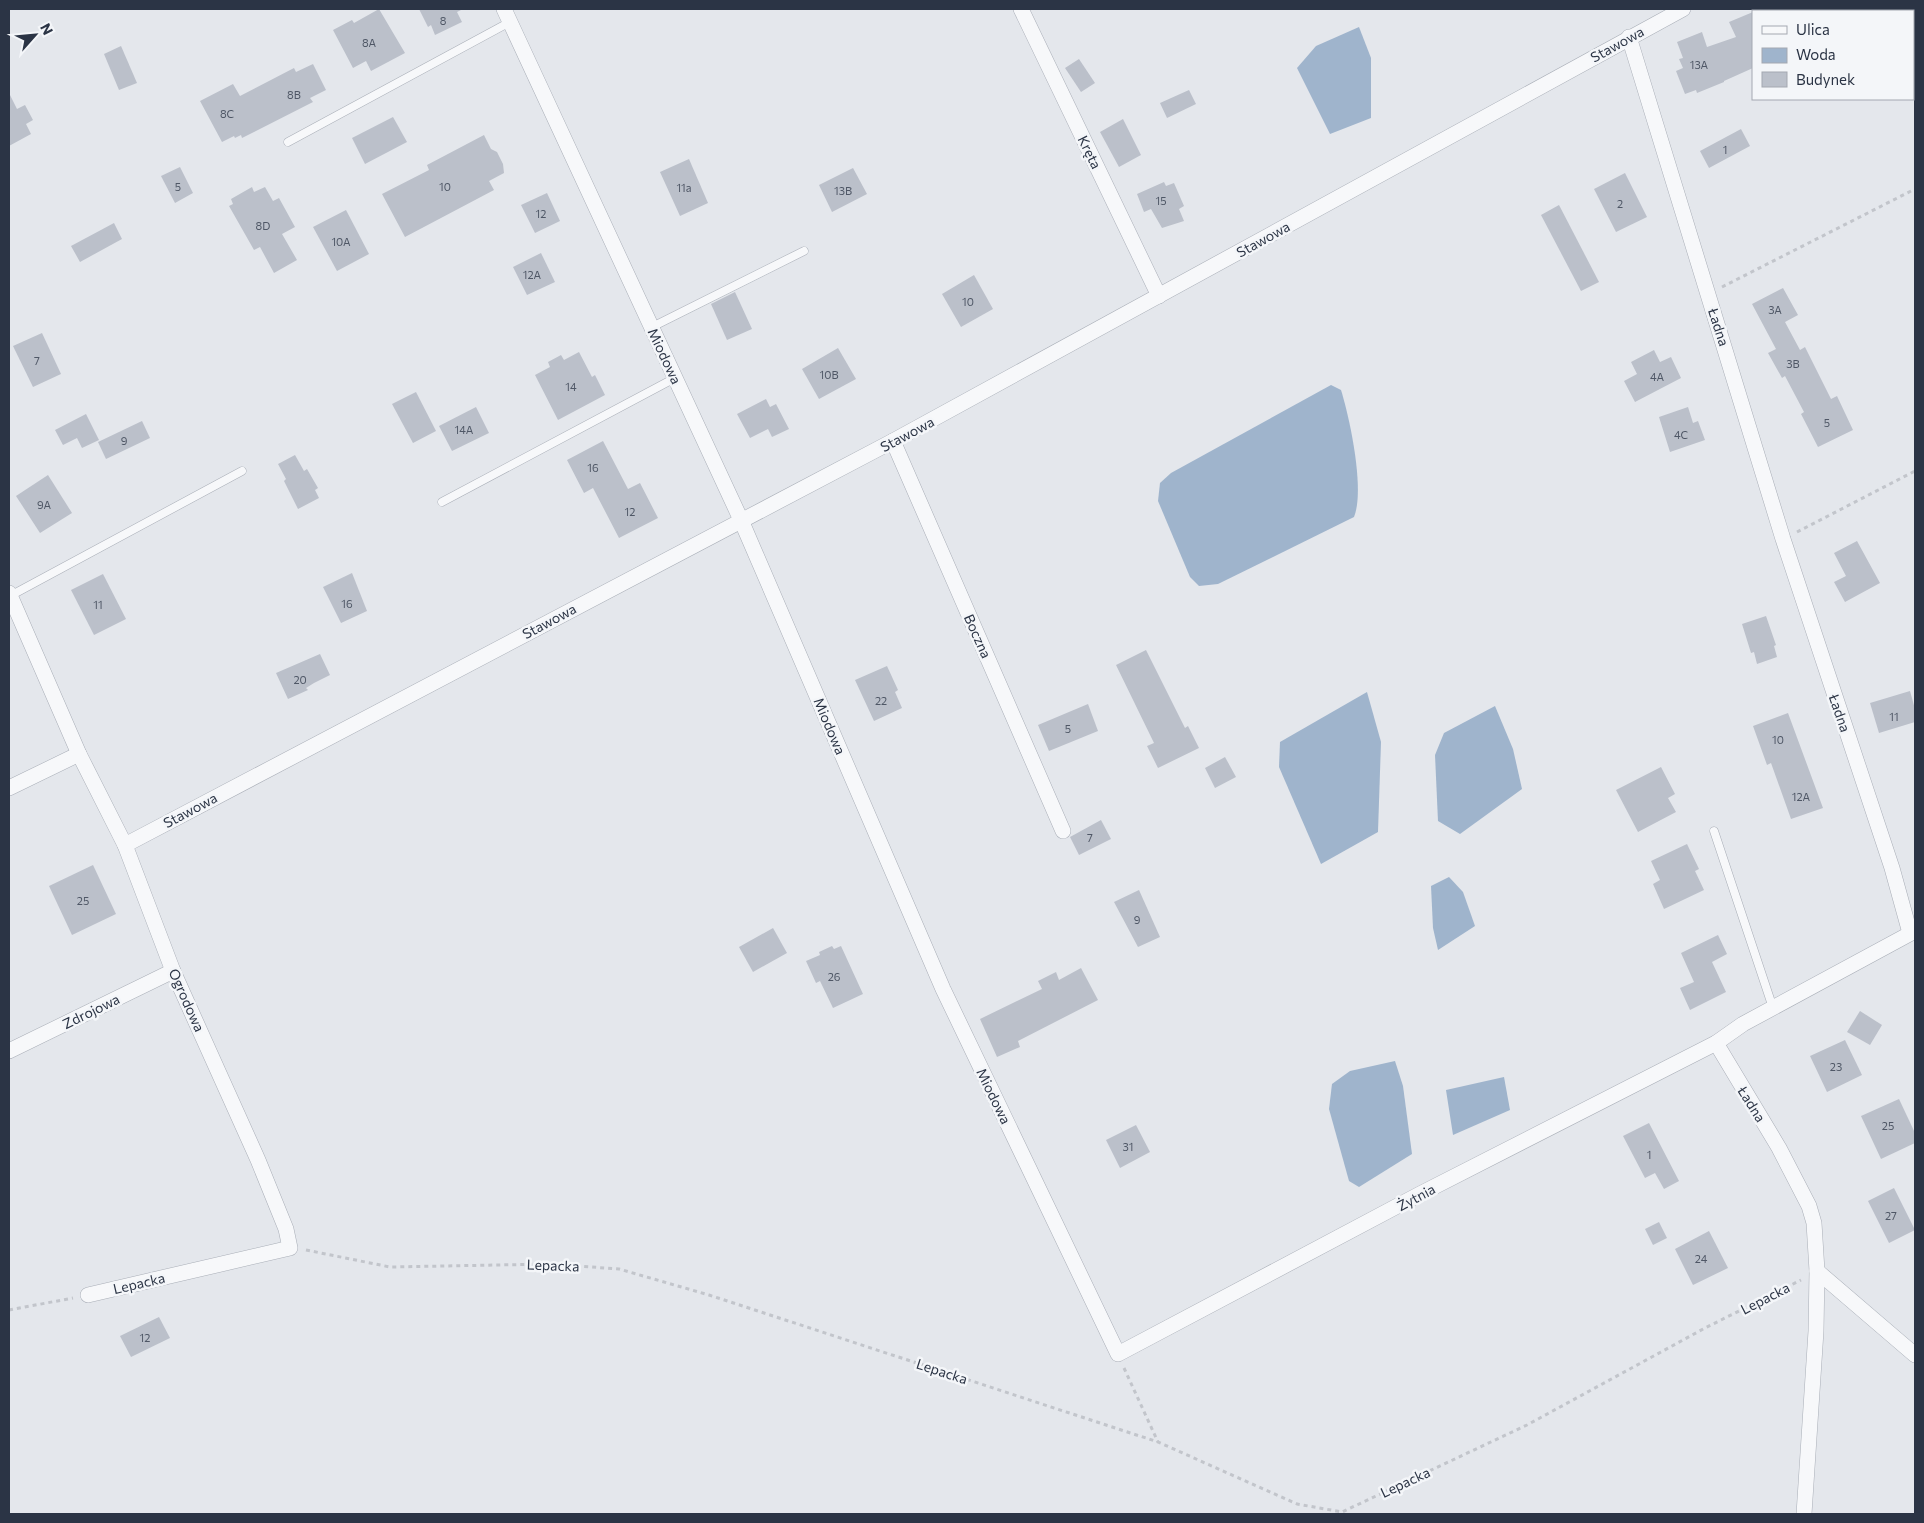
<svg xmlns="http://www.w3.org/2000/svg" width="1924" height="1523" font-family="Commissioner,sans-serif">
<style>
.water{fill:#9fb4cc}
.building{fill:#bbc0ca}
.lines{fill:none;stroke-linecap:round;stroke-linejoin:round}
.service-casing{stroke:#a9aeb7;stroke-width:9}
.minor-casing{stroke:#a9aeb7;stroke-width:16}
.path{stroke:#c2c5cb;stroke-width:3;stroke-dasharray:4 4;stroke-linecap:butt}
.service{stroke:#f7f8fa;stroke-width:8}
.minor{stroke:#f7f8fa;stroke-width:15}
.labels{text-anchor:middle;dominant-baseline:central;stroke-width:5;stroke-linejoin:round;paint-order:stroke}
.number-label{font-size:11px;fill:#4f5766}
.street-label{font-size:14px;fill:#2b3445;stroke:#f4f6f9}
</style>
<rect width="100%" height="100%" fill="#e4e7ec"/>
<!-- water -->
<g class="water">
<path d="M1359,27L1371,58V118L1330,134L1297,68L1316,46Z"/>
<path d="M1331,385L1341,390C1350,419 1365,490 1354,517L1218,584L1199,586L1190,577L1158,501L1160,483L1171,473Z"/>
<path d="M1367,692L1381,742L1378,832L1321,864L1279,767L1280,742Z"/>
<path d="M1495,706L1513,749L1522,789L1460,834L1438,821L1435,755L1444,733Z"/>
<path d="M1449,877L1463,892L1475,926L1438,950L1433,928L1431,886Z"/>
<path d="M1395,1061L1403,1086L1412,1154L1359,1187L1349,1181L1329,1109L1332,1084L1350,1071Z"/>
<path d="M1504,1077L1510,1110L1453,1135L1446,1090Z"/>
</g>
<!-- building -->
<g class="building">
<path d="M379,9L405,53L371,71L366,61L353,68L333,30L352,20L354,23Z"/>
<path d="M419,9H463L457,12L462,22L435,35L431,25L428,27Z"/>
<path d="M1753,12V68L1724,81V82L1697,93L1696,90L1685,94L1676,71L1683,68L1679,59L1683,58L1677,42L1702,32L1707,47L1736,37L1729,22Z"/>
<path d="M121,46L137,83L119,90L104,54Z"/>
<path d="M1079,59L1095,83L1081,92L1065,68Z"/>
<path d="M313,64L326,90L310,98L313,102L242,138L241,135L235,138L234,136L222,142L200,101L233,84L240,96L294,68L296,72Z"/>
<path d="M1189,90L1196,104L1167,118L1160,103Z"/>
<path d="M9,93L17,109L25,105L33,120L26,124L31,134L9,146Z"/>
<path d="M393,117L407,142L365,164L352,138Z"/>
<path d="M1123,119L1141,155L1119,167L1100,132Z"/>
<path d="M1741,129L1750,146L1709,168L1700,151Z"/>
<path d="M484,135L491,149L497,152L503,164L504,173L489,181L494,190L405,237L382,194L429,170L427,165Z"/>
<path d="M689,159L708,203L680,216L660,172Z"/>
<path d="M180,167L193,193L175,203L161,176Z"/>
<path d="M853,168L867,194L832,212L819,185Z"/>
<path d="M1625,173L1647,217L1616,232L1594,189Z"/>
<path d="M1164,182L1166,186L1174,183L1184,206L1179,209L1184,221L1162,228L1151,209L1144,212L1137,194Z"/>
<path d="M252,187L254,192L265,187L273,201L279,198L295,227L282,234L297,260L274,273L260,247L254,250L229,206L233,204L231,199Z"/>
<path d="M547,193L560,221L535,233L521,205Z"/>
<path d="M1559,205L1599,282L1581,291L1541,215Z"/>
<path d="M346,210L369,254L337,271L313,227Z"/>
<path d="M114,223L122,239L80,262L71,246Z"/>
<path d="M541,253L555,282L527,295L513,267Z"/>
<path d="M974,275L993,309L961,327L942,294Z"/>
<path d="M1783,288L1798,315L1785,322L1800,350L1805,347L1831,399L1837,396L1853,430L1818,447L1801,414L1804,412L1785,376L1782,378L1768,353L1776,349L1752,304Z"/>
<path d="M735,292L752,329L727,340L711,304Z"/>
<path d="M42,333L61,374L33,387L13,346Z"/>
<path d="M838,348L856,379L819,399L802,369Z"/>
<path d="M1654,350L1660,362L1671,357L1681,378L1635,402L1624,381L1637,374L1631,362Z"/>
<path d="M579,352L592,377L595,375L605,395L558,420L535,375L550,367L548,362L561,355L564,360Z"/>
<path d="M416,392L436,431L413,443L392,404Z"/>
<path d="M766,399L770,407L776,404L789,429L772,437L768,429L750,438L737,414Z"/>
<path d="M476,407L489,433L452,451L439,426Z"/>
<path d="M1688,407L1693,423L1698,421L1705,440L1670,452L1659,417Z"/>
<path d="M86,414L99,440L82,448L77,438L63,445L55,430Z"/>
<path d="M142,421L150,438L106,459L98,442Z"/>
<path d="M603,441L628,489L640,483L658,518L619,538L593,488L584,493L567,460Z"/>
<path d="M295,455L304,471L307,469L318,488L315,490L319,498L298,509L284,481L286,479L278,464Z"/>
<path d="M48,475L72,513L40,533L16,496Z"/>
<path d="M1857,541L1880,583L1845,602L1834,582L1846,576L1834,553Z"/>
<path d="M352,573L367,611L341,623L323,587Z"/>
<path d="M103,574L126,619L94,635L71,590Z"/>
<path d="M1766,616L1776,645L1774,646L1777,657L1757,664L1754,652L1751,653L1742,624Z"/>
<path d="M1146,650L1185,728L1188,726L1199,748L1158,768L1147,746L1154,743L1116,665Z"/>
<path d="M320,654L330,675L314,683L306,688L308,690L288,699L276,673Z"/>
<path d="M887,666L898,690L895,692L902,708L874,721L855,680Z"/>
<path d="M1910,691L1915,709V722L1879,733L1870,703Z"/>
<path d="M1088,704L1098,731L1049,751L1038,725Z"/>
<path d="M1788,713L1823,808L1791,819L1771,763L1767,765L1753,726Z"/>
<path d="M1225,757L1236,777L1215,788L1205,768Z"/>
<path d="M1661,767L1675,794L1668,798L1676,812L1638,832L1616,790Z"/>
<path d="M1101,820L1111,839L1079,855L1070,837Z"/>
<path d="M1687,844L1699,869L1695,871L1704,890L1664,909L1653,884L1660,880L1651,861Z"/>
<path d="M93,865L116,914L72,935L49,886Z"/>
<path d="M1139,890L1160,937L1138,947L1114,902Z"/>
<path d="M773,928L787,953L753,972L739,947Z"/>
<path d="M1718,935L1727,954L1712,962L1726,992L1690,1010L1680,988L1694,982L1681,953Z"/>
<path d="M832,946L834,949L841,946L863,994L833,1008L820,981L816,983L806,961L820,955L819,952Z"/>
<path d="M1081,968L1098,1000L1018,1041L1020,1047L997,1057L980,1019L1042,989L1038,981L1056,972L1059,980Z"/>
<path d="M1860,1011L1882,1025L1870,1045L1847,1032Z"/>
<path d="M1845,1040L1862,1075L1827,1092L1810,1056Z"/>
<path d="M1899,1099L1915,1133V1143L1881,1159L1861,1116Z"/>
<path d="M1649,1123L1679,1181L1664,1189L1655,1173L1645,1178L1623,1136Z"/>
<path d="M1136,1125L1150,1152L1120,1168L1106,1140Z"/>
<path d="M1894,1188L1915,1230L1889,1243L1868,1201Z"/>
<path d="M1659,1222L1667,1238L1653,1245L1645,1229Z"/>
<path d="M1709,1231L1728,1268L1693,1285L1675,1249Z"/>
<path d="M159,1317L170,1338L131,1357L120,1336Z"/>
</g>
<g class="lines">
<defs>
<g id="service">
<path d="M288,142L510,22"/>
<path d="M652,327L804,251"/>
<path d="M442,502L675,378"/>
<path d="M10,596L242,471"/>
<path d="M1714,831L1773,1008"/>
</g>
<g id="minor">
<path d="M504,9L741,520L943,989L1118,1354L1420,1194L1716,1043L1743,1024L1915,931"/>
<path d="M1021,9L1159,296"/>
<path d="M1629,37L1783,539L1892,868L1910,933"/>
<path d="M893,441L1063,831"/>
<path d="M9,593L79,754L125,845L173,971L258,1160L286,1229L290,1248L88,1295"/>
<path d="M9,788L79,754"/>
<path d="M125,845L893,441L1683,9"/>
<path d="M1716,1043L1779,1148L1809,1206L1814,1223L1817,1271L1816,1331L1804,1514"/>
<path d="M9,1051L173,971"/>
<path d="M1817,1271L1915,1355"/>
</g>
</defs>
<!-- service casing -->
<use href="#service" class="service-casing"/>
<!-- minor casing -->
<use href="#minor" class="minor-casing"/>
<!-- path -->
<g class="path">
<path d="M1722,287L1915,189"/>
<path d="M1797,532L1915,471"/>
<path d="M306,1250L390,1267L550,1264L619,1269L709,1295L1158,1442L1297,1504L1342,1512L1527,1425L1705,1328L1801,1280"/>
<path d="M9,1310L73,1298"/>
<path d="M1124,1368L1158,1442"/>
</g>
<!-- service -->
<use href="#service" class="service"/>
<!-- minor -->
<use href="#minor" class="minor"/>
</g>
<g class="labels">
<!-- number labels -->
<g class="number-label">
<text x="443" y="20">8</text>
<text x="369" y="42">8A</text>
<text x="1699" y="64">13A</text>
<text x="294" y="94">8B</text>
<text x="227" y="113">8C</text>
<text x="1725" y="149">1</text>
<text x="178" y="186">5</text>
<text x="445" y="186">10</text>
<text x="684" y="187">11a</text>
<text x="843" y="190">13B</text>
<text x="1161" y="200">15</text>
<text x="1620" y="203">2</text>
<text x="541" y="213">12</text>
<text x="263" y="225">8D</text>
<text x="341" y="241">10A</text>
<text x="532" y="274">12A</text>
<text x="968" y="301">10</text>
<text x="1775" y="309">3A</text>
<text x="37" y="360">7</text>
<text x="1793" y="363">3B</text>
<text x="829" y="374">10B</text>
<text x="1657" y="376">4A</text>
<text x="571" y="386">14</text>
<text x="1827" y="422">5</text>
<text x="464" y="429">14A</text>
<text x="1681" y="434">4C</text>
<text x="124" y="440">9</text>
<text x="593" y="467">16</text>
<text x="44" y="504">9A</text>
<text x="630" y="511">12</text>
<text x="347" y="603">16</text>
<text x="98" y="604">11</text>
<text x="300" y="679">20</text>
<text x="881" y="700">22</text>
<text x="1894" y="716">11</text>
<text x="1068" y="728">5</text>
<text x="1778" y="739">10</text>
<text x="1801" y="796">12A</text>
<text x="1090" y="837">7</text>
<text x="83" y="900">25</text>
<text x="1137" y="919">9</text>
<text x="834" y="976">26</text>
<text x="1836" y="1066">23</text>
<text x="1888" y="1125">25</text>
<text x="1128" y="1146">31</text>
<text x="1649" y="1154">1</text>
<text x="1891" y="1215">27</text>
<text x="1701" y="1258">24</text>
<text x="145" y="1337">12</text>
</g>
<!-- street labels -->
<g class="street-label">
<text transform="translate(1617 44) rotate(-29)">Stawowa</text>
<text transform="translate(1090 152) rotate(64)">Kręta</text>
<text transform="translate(1263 239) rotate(-29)">Stawowa</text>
<text transform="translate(1719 327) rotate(72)">Ładna</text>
<text transform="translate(665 356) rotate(65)">Miodowa</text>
<text transform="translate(907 434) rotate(-28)">Stawowa</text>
<text transform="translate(549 621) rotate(-28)">Stawowa</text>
<text transform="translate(978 636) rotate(66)">Boczna</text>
<text transform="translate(1840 713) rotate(71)">Ładna</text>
<text transform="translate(830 726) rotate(67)">Miodowa</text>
<text transform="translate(190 810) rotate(-28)">Stawowa</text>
<text transform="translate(187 1000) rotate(66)">Ogrodowa</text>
<text transform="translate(91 1011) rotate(-26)">Zdrojowa</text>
<text transform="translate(994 1096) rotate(64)">Miodowa</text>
<text transform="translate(1752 1104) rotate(58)">Ładna</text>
<text transform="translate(1416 1197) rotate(-28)">Żytnia</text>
<text transform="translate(553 1265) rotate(2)">Lepacka</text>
<text transform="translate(139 1283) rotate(-13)">Lepacka</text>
<text transform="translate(1765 1298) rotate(-27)">Lepacka</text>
<text transform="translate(942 1371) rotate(18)">Lepacka</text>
<text transform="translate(1405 1482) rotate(-25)">Lepacka</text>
</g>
</g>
<!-- border -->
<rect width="1924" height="1523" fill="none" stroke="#2b3445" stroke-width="20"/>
<!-- legend -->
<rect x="1752" y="10" width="162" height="90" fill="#f4f6f9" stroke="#a4a8b1"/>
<rect x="1762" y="26" width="25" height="8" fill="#f7f8fa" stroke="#a4a8b1"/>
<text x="1796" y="35" font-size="15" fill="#2b3445">Ulica</text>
<rect x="1762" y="48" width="25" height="15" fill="#9fb4cc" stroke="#a4a8b1"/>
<text x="1796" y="60" font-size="15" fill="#2b3445">Woda</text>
<rect x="1762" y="72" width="25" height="15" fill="#bbc0ca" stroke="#a4a8b1"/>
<text x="1796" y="85" font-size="15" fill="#2b3445">Budynek</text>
<!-- north arrow -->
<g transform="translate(35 35) rotate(63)" stroke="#f4f6f9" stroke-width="4" paint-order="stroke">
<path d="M0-4L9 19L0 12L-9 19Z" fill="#2b3445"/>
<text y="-8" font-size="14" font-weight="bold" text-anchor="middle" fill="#2b3445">N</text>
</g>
</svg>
